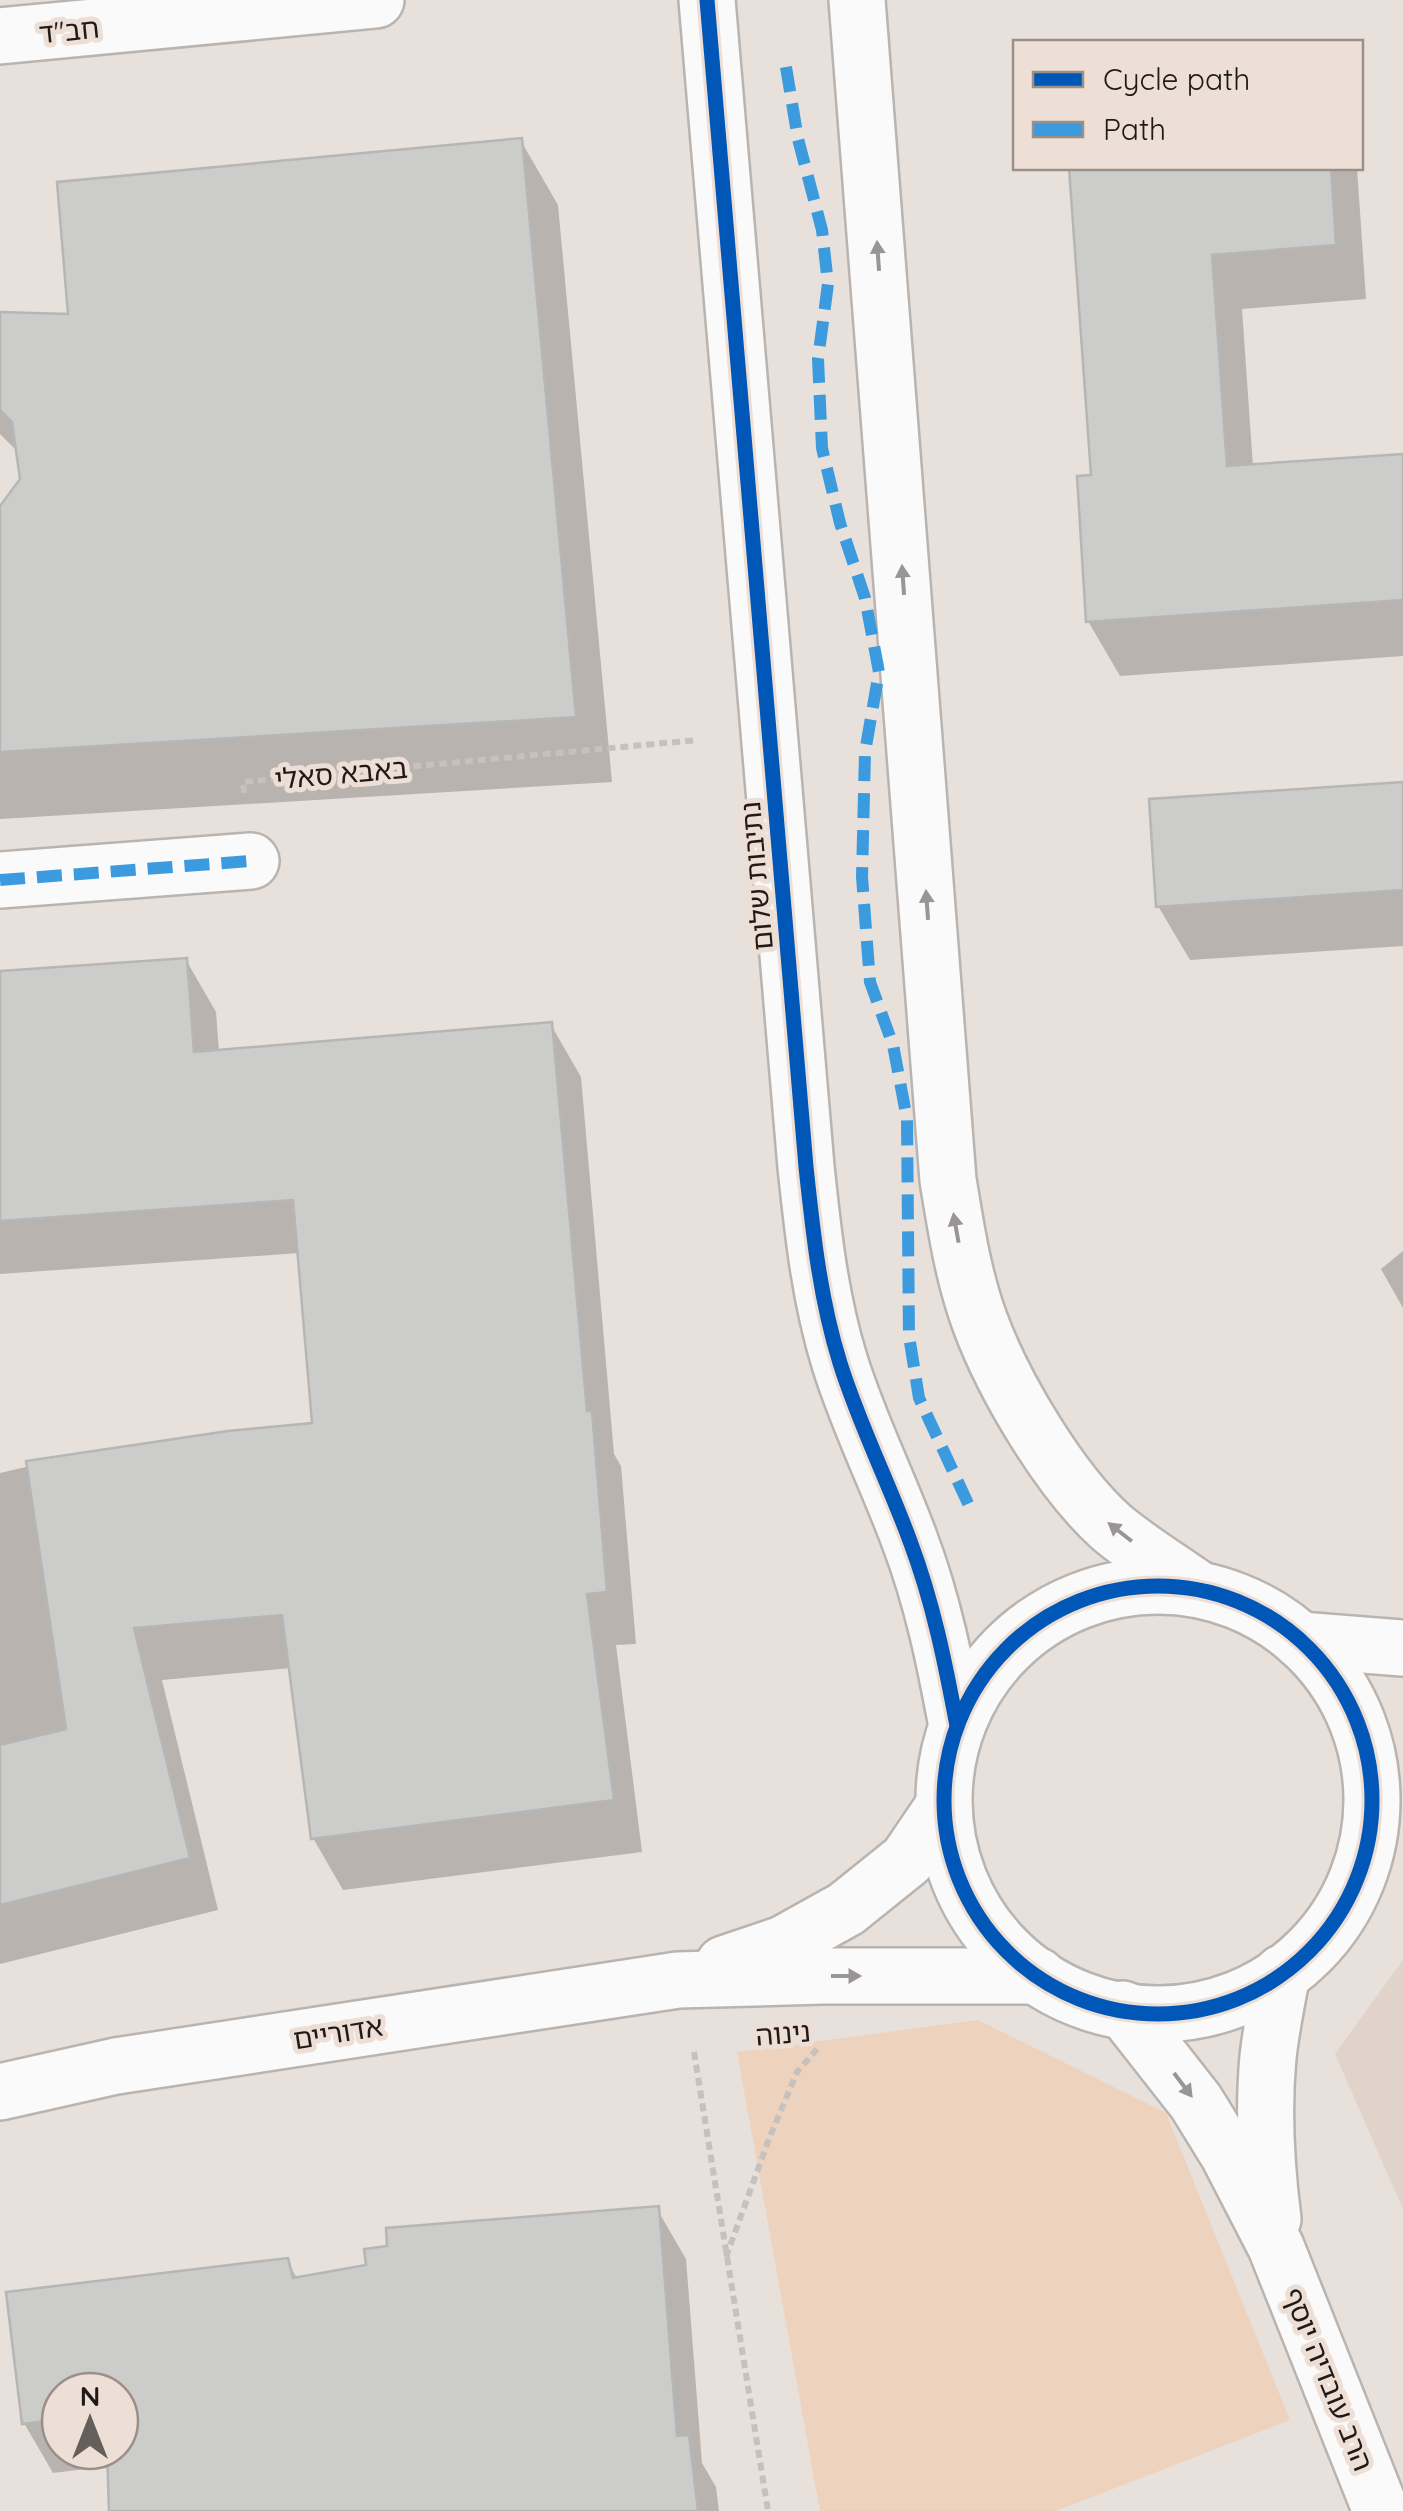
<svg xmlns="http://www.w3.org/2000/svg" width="1403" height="2511" font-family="Quicksand,'Noto Sans Hebrew',sans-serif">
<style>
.built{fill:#e1d3c9}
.green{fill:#edd2be}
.shadow{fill:#0003;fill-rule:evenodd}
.building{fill:#cccccb;stroke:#b6b6b6;stroke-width:2.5}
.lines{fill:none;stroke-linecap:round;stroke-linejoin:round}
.minor-casing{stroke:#bab4b0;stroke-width:60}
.path{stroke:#c4c1bf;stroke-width:6;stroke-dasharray:8 5;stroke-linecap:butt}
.minor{stroke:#fbfafa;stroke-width:55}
.quiet{stroke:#3c9bdf;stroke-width:12;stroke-dasharray:25 12;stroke-linecap:butt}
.cycleway-casing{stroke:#eddfd5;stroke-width:21}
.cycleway{stroke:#0057b8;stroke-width:15}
.oneway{fill:#989594}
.labels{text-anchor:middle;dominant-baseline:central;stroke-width:10;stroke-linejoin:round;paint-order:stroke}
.street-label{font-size:28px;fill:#1f1a17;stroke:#eddfd5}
</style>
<rect width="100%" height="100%" fill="#e7e0db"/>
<!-- built -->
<path class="built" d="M1403,1960V2209L1335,2054Z"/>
<!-- green -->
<path class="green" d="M978,2020L1166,2113L1290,2420L1056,2511H820L737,2052Z"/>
<!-- shadow -->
<g class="shadow">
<path d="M521,141L558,205L612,782L0,819V510L23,479L19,453L0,434V317L70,316Z"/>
<path d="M1072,168H1357L1366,299L1242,309L1253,467L1403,457V656L1120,676L1088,621L1094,477Z"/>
<path d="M1403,784V946L1190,960L1158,906Z"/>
<path d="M186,960L216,1012L219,1052L551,1025L581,1077L614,1454L621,1466L636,1644L616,1645L642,1852L343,1890L313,1838L291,1668L162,1680L218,1910L0,1964V1473L30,1466L315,1425L300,1253L0,1274V973Z"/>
<path d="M1403,1251V1308L1381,1269Z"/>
<path d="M657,2209L686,2259L702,2463L716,2487L719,2511H112L110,2466L53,2473L24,2423L8,2295L287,2261L298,2280ZM60,2391H120V2451H60Z"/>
</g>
<!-- building -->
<g class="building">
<path d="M522,138L576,717L0,752V506L20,479L12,422L0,410V312L68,314L57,182Z"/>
<path d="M1069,168H1331L1336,245L1212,255L1227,466L1403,454V600L1086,622L1077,476L1091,475Z"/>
<path d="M1403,782V890L1156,907L1149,799Z"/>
<path d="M187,958L194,1052L552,1022L587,1411H592L607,1592L587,1594L614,1800L311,1839L282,1615L134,1628L190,1858L0,1905V1745L66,1729L26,1461L228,1431L312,1423L293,1200L0,1221V971Z"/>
<path d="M659,2206L677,2436L689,2435L698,2511H109L107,2451H120V2391H60V2419L22,2424L6,2292L288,2258L293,2278L366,2265L364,2249L387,2246L386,2228Z"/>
</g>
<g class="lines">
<defs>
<g id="minor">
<path d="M707,0L806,1167C813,1233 820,1299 840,1363C859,1424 888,1481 910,1541C933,1602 945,1662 957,1726"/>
<path d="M857,0L948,1180C956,1228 963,1276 980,1322C1004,1387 1060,1481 1111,1527C1138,1550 1170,1569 1198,1589"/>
<path d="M0,36L376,0"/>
<path d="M0,880L251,861"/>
<circle cx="1158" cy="1800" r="214"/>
<path d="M1300,1640L1403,1648"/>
<path d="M724,1964L783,1944L846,1909L907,1860L943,1807"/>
<path d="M1123,2009L1196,2102L1228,2154L1276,2247L1381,2511"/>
<path d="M0,2092L116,2066L678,1980L823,1976H1038"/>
<path d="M1273,2219C1266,2165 1263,2111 1268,2057C1271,2029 1277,2001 1282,1973"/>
</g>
</defs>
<!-- minor casing -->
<use href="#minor" class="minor-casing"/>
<!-- path -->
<g class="path">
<path d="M244,793L243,782L698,740"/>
<path d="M694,2052L768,2511"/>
<path d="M726,2257L769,2139L797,2072L817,2049"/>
</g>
<!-- minor -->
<use href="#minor" class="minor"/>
<!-- quiet -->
<g class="quiet">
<path d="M786,67L798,139L822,230L828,284L818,359L822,448L840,523L865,598L879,672L865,752L862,877L870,982L893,1045L907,1119L909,1336L919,1398L972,1512"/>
<path d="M0,880L251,861"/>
</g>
<defs>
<g id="cycleway">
<path d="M707,0L806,1167C813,1233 820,1299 840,1363C859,1424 888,1481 910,1541C933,1602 945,1662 957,1726"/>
<circle cx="1158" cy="1800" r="214"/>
</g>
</defs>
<!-- cycleway casing -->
<use href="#cycleway" class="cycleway-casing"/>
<!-- cycleway -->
<use href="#cycleway" class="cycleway"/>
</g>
<!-- one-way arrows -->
<defs><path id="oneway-solid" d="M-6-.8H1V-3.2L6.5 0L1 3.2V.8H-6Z" transform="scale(2.5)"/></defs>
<g class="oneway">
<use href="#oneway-solid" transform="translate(878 256) rotate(-94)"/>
<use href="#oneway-solid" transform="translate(903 580) rotate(-94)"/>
<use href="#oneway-solid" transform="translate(927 905) rotate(-94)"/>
<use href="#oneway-solid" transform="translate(956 1228) rotate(-100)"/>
<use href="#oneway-solid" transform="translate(1120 1532) rotate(-142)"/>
<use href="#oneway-solid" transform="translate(846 1976)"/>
<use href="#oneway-solid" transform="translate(1183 2085) rotate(53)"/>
</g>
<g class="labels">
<!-- street labels -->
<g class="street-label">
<text transform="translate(69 30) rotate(-6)">חב"ד</text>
<text transform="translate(341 773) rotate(-5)">באבא סאלי</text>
<text transform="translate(756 876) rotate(-95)">נתיבות שלום</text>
<text transform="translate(338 2032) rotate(-9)">אדוריים</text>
<text transform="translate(783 2033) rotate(-5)">נינוה</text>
<text transform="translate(1329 2379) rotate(68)">הרב עובדיה יוסף</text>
</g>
</g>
<!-- legend -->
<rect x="1013" y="40" width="350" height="130" fill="#eddfd5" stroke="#9b9089" stroke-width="2.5"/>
<rect x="1033" y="72" width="50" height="15" fill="#0057b8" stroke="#9b9089" stroke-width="2.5"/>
<text x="1103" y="90" font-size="30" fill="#1f1a17">Cycle path</text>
<rect x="1033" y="122" width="50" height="15" fill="#3c9bdf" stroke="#9b9089" stroke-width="2.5"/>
<text x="1103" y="140" font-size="30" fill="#1f1a17">Path</text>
<!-- north arrow -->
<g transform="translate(90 2421)"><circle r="48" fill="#eddfd5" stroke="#9b9089" stroke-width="2.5"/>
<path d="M0-8L18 38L0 25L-18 38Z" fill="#655f5c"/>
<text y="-15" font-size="28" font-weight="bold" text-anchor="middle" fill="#1f1a17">N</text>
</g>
</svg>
